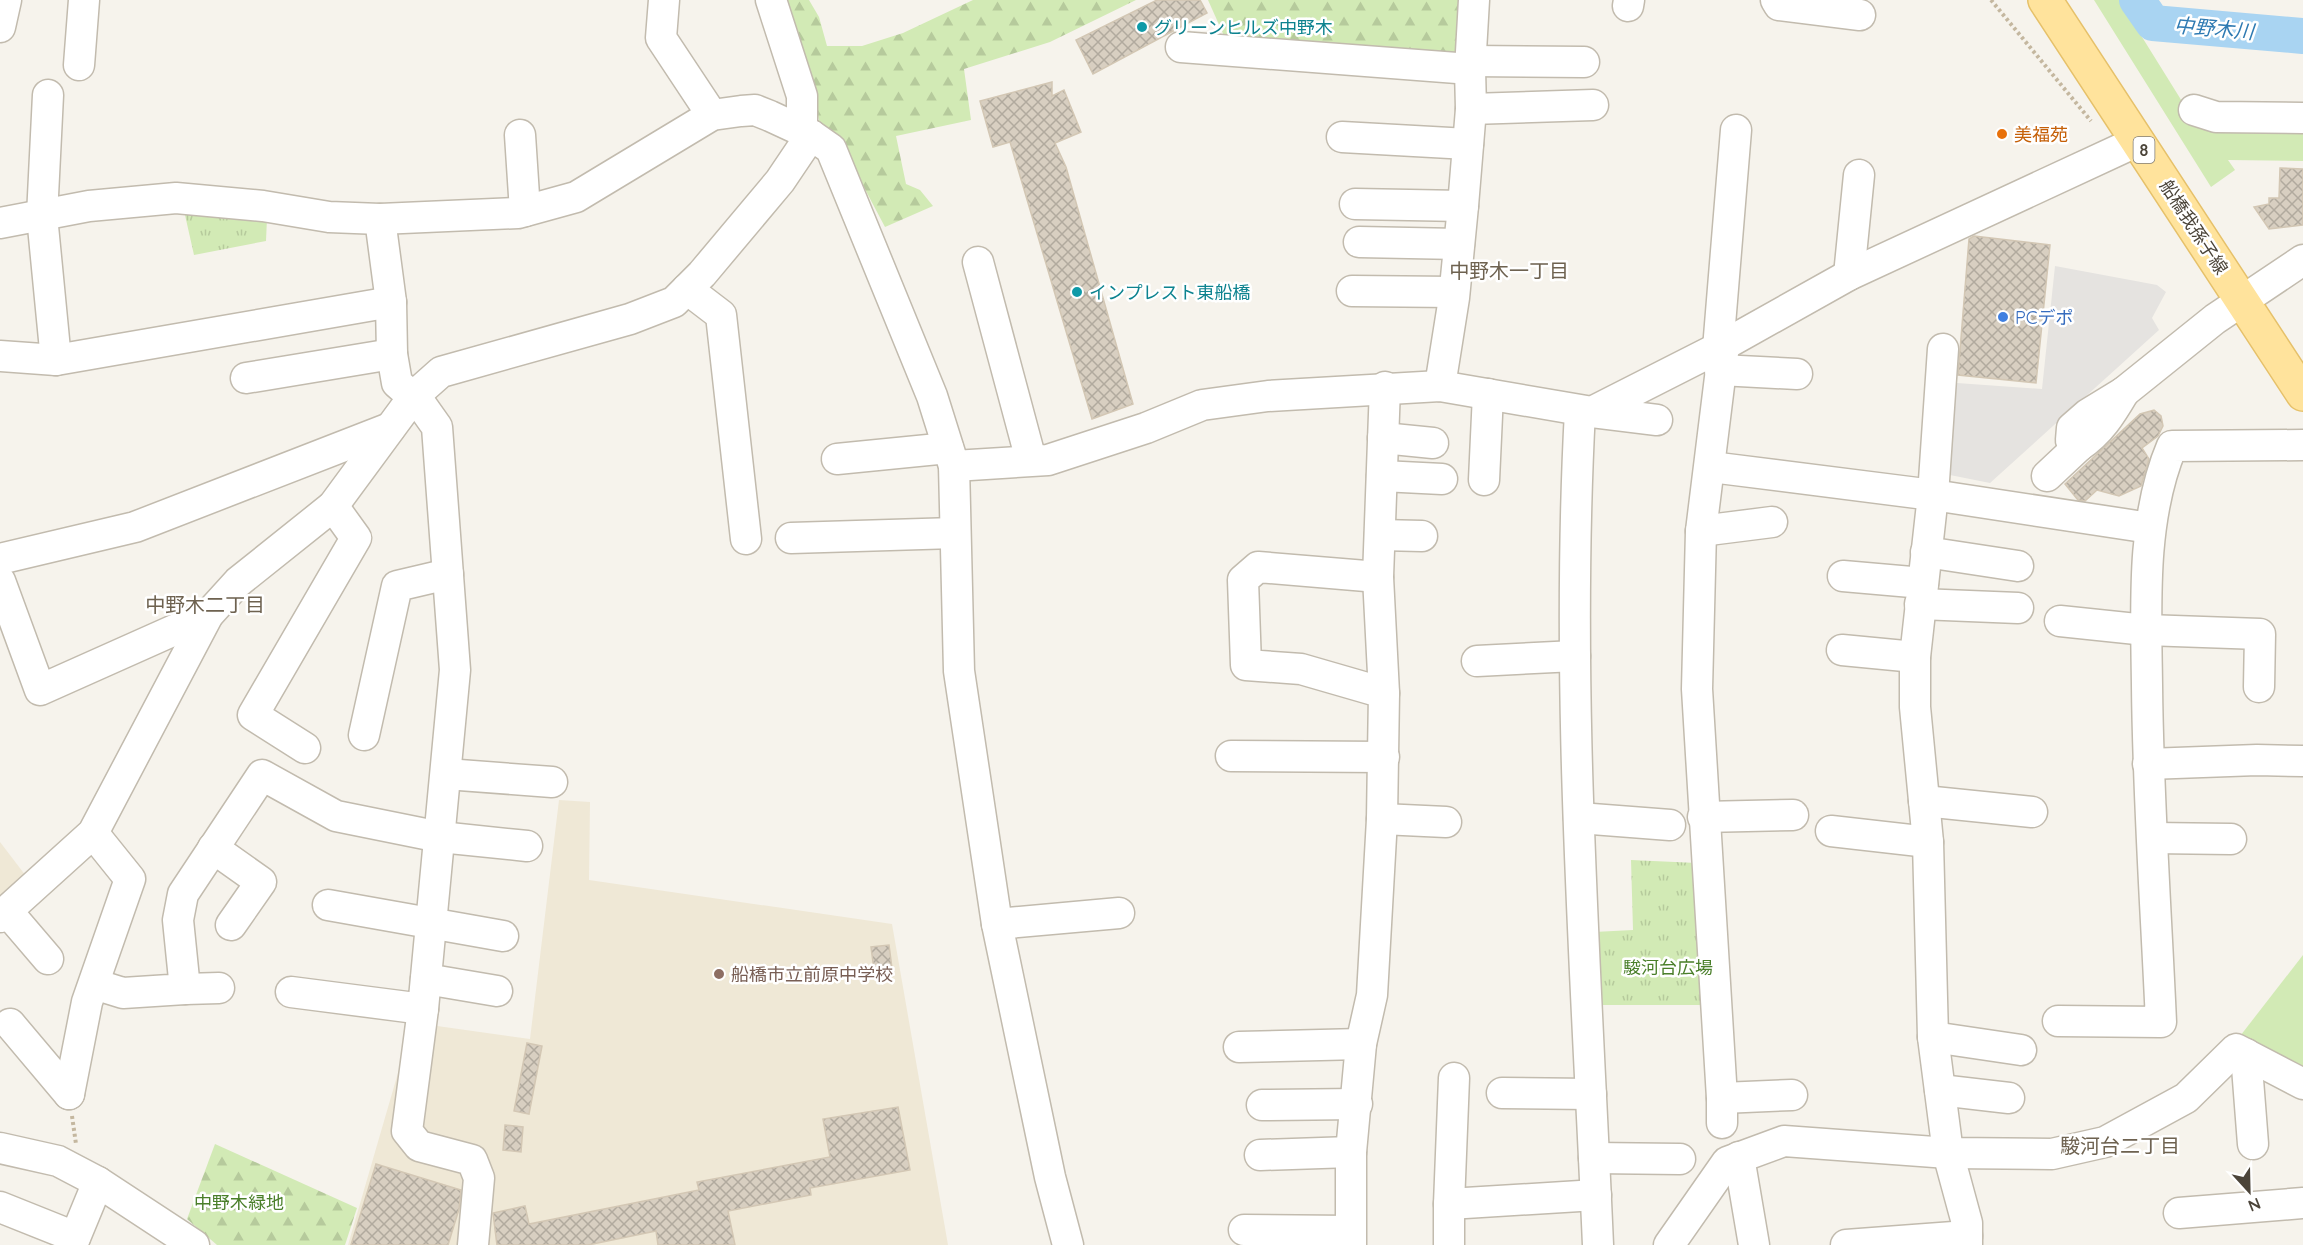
<svg xmlns="http://www.w3.org/2000/svg" width="2303" height="1245" font-family="Quicksand,'Noto Sans JP',sans-serif">
<style>
.education{fill:#efe8d6}
.green{fill:#d2eab5}
.forest{fill:url(#forest-firs)}
.park{fill:url(#park-tufts)}
.parking{fill:#e5e3e0}
.lines{fill:none;stroke-linecap:round;stroke-linejoin:round}
.river{stroke:#a9d4f2;stroke-width:36}
.building{fill:url(#building-cross-hatch);stroke:#d3c7b4;stroke-width:1.5}
.minor-casing{stroke:#c2bbae;stroke-width:33}
.major-casing{stroke:#e6c16a;stroke-width:36}
.path{stroke:#c4b79f;stroke-width:4;stroke-dasharray:3 3;stroke-linecap:butt}
.minor{stroke:#fff;stroke-width:30}
.major{stroke:#ffe39c;stroke-width:33}
.culture-dot{fill:#0f9aa8;stroke:#fff;stroke-width:2}
.food-dot{fill:#e8710a;stroke:#fff;stroke-width:2}
.shop-dot{fill:#3f7fe0;stroke:#fff;stroke-width:2}
.education-dot{fill:#8d6e63;stroke:#fff;stroke-width:2}
.labels{text-anchor:middle;dominant-baseline:central;stroke-width:5;stroke-linejoin:round;paint-order:stroke}
.shield{fill:#fff;stroke:#817c74;stroke-width:1.5}
.shield-label{font-size:16px;font-weight:bold;fill:#4b4439}
.culture-label{font-size:18px;fill:#0d838f;stroke:#fff;text-anchor:start}
.food-label{font-size:18px;fill:#c56008;stroke:#fff;text-anchor:start}
.street-label{font-size:18px;fill:#4b4439;stroke:#fff}
.shop-label{font-size:18px;fill:#366cbe;stroke:#fff;text-anchor:start}
.park-label{font-size:18px;fill:#4a7f2a;stroke:#fff}
.education-label{font-size:18px;fill:#785e54;stroke:#fff;text-anchor:start}
.water-label{font-size:20px;font-style:italic;fill:#2e7ab2;stroke:#fff}
.neighbourhood-label{font-size:20px;fill:#6e6250;stroke:#fff}
</style>
<defs>
<pattern id="forest-firs" width="22" height="20" patternUnits="userSpaceOnUse" patternTransform="scale(1.5)"><rect width="22" height="20" fill="#d2eab5"/><path d="M5 1l3.5 6h-7zM16 11l3.5 6h-7z" fill="#b6ca9c"/></pattern>
<pattern id="park-tufts" width="24" height="20" patternUnits="userSpaceOnUse" patternTransform="scale(1.5)"><rect width="24" height="20" fill="#d2eab5"/><path d="M3 7l-1-3M5 7V3M7 7l1-3M15 17l-1-3M17 17v-4M19 17l1-3" fill="none" stroke="#b6ca9c"/></pattern>
<pattern id="building-cross-hatch" width="8" height="8" patternUnits="userSpaceOnUse" patternTransform="scale(1.5)"><rect width="8" height="8" fill="#d8cfc1"/><path d="M0 0l8 8M0 8l8-8" fill="none" stroke="#b1aa9e"/></pattern>
</defs>
<rect width="100%" height="100%" fill="#f6f3ec"/>
<!-- education -->
<g class="education">
<path d="M559,800L590,802L589,880L892,924L948,1245H348L400,1066L419,1068L423,1024L530,1039Z"/>
<path d="M0,842L29,880L0,905Z"/>
</g>
<!-- green -->
<g class="green">
<path d="M2094,0H2119L2193,119L2303,125V161L2228,160L2235,170L2211,187Z"/>
<path d="M2303,955V1074L2237,1040Z"/>
</g>
<!-- forest -->
<g class="forest">
<path d="M787,0H809L819,17L827,46H862L903,33L973,0H1136L1050,42L964,69L971,120L896,136L906,184L920,190L933,206L885,227L849,159L823,135Z"/>
<path d="M1208,0H1462L1458,55L1225,38Z"/>
<path d="M215,1144L357,1208L345,1245H217L187,1219Z"/>
</g>
<!-- park -->
<g class="park">
<path d="M224,213L267,218L266,241L194,255L185,215Z"/>
<path d="M1631,860L1697,863L1708,1005H1599L1594,932L1633,930Z"/>
</g>
<!-- parking -->
<path class="parking" d="M2055,266L2157,285L2166,292L2152,318L2159,330L1990,483L1945,474L1957,383L2042,389Z"/>
<g class="lines">
<!-- river -->
<path class="river" d="M2137,0L2153,23L2303,36"/>
</g>
<!-- building -->
<g class="building">
<path d="M1157,0H1200L1207,13L1093,74L1076,40Z"/>
<path d="M1052,82V96L1064,90L1081,132L1055,143L1066,167L1133,404L1092,419L1010,142L993,147L980,101Z"/>
<path d="M2280,168L2303,169V225L2269,229L2254,207L2269,204V198H2279Z"/>
<path d="M1974,236L2050,245L2036,383L1958,375L1969,239Z"/>
<path d="M2154,410L2161,416L2163,426L2158,436L2142,448L2149,459L2141,486L2119,496L2097,490L2085,501L2078,500L2065,484L2140,414Z"/>
<path d="M889,945L893,976L875,978L871,947Z"/>
<path d="M527,1043L542,1046L529,1114L514,1111Z"/>
<path d="M898,1107L910,1170L810,1188L811,1195L728,1211L735,1245H658L656,1231L588,1245H497L493,1213L525,1206L529,1224L699,1190L697,1182L830,1157L823,1119Z"/>
<path d="M505,1125L523,1127L521,1152L503,1150Z"/>
<path d="M376,1164L461,1190L459,1209L448,1245H351Z"/>
</g>
<g class="lines">
<defs>
<g id="minor">
<path d="M664,0L661,38L712,115"/>
<path d="M771,0L802,96V131"/>
<path d="M1776,0L1779,5L1860,15"/>
<path d="M1628,6L1629,0"/>
<path d="M0,27L6,0"/>
<path d="M1181,47L1470,69"/>
<path d="M1470,61L1584,62"/>
<path d="M79,65L84,0"/>
<path d="M48,95L42,216L56,360"/>
<path d="M1471,109L1593,105"/>
<path d="M2194,110L2216,117L2303,118"/>
<path d="M520,135L525,211"/>
<path d="M1342,137L1468,144"/>
<path d="M1355,204L1463,206"/>
<path d="M0,223L89,206L176,198L263,206L329,217L380,219L518,213L576,197L712,115L741,111L755,110L770,116L811,135L831,149L932,396L954,466L959,671L997,924L1050,1177L1068,1245"/>
<path d="M1359,242L1459,244"/>
<path d="M978,262L1031,460"/>
<path d="M1849,275L1859,175"/>
<path d="M687,289L721,315L746,539"/>
<path d="M1352,291L1454,292"/>
<path d="M1718,349L1736,130"/>
<path d="M1943,349L1933,495L1915,657V707L1928,842L1933,1037L1948,1153L1967,1223V1245"/>
<path d="M0,356L56,360L391,302"/>
<path d="M1720,370L1797,374"/>
<path d="M246,378L392,354"/>
<path d="M1440,386L1454,298L1463,206L1471,109L1470,69L1474,0"/>
<path d="M2124,392L2215,319L2303,260"/>
<path d="M2124,392C2111,414 2100,432 2079,446L2071,440L2072,428L2088,414Z"/>
<path d="M1580,411C1565,689 1586,967 1598,1245"/>
<path d="M1592,412L1657,420"/>
<path d="M1383,438L1433,443"/>
<path d="M837,459L948,448"/>
<path d="M954,466L1048,460L1146,428L1202,405L1268,396L1440,386L1592,412L1724,345L1849,275L2138,141"/>
<path d="M1711,467L1933,495L2150,528"/>
<path d="M1382,476L1442,479"/>
<path d="M2047,476L2079,446"/>
<path d="M1484,480L1488,394"/>
<path d="M1701,531L1772,522"/>
<path d="M1380,535L1422,536"/>
<path d="M791,538L955,533"/>
<path d="M1926,552L2018,566"/>
<path d="M0,559L135,527L390,428"/>
<path d="M1843,576L1923,583"/>
<path d="M0,581L40,690L208,615"/>
<path d="M1920,604L2018,608"/>
<path d="M2060,621L2146,630L2260,634L2259,687"/>
<path d="M1842,650L1915,657"/>
<path d="M1477,661L1575,656"/>
<path d="M1384,693L1378,577L1385,387"/>
<path d="M364,735L397,586L448,574"/>
<path d="M305,748L253,715L356,538L333,506"/>
<path d="M1231,756L1384,757"/>
<path d="M2148,764L2257,760L2303,761"/>
<path d="M446,774L552,782"/>
<path d="M1924,801L2032,812"/>
<path d="M1703,817L1793,815"/>
<path d="M1579,818L1670,825"/>
<path d="M1382,819L1446,822"/>
<path d="M1831,831L1928,842"/>
<path d="M2153,838L2231,839"/>
<path d="M213,848L261,882L231,925"/>
<path d="M328,905L503,936"/>
<path d="M7,911L48,959"/>
<path d="M0,917L93,833L208,615L238,582L333,506L414,396L441,372L630,319L674,302L702,274L780,181L811,135"/>
<path d="M997,924L1119,913"/>
<path d="M426,979L497,991"/>
<path d="M94,984L123,993L185,989L178,920L183,894L262,775L336,816L440,837L527,846"/>
<path d="M185,989L219,988"/>
<path d="M291,992L423,1009L455,670L437,427L420,403L397,383L392,354L391,302L380,219"/>
<path d="M423,1009L407,1131L419,1146L472,1160L479,1178L473,1245"/>
<path d="M2058,1021L2161,1022C2156,910 2148,797 2147,685C2146,606 2141,519 2172,446L2303,445"/>
<path d="M10,1024L69,1094"/>
<path d="M1933,1037L2021,1050"/>
<path d="M1239,1047L1361,1044"/>
<path d="M2246,1054L2253,1144"/>
<path d="M1454,1078L1449,1204L1596,1195"/>
<path d="M1940,1090L2009,1098"/>
<path d="M1502,1093L1591,1094"/>
<path d="M69,1094L87,1002L130,879L93,833"/>
<path d="M1722,1098L1792,1095"/>
<path d="M1262,1105L1357,1104"/>
<path d="M1722,1123V1098L1697,689L1701,531L1724,345"/>
<path d="M0,1148L58,1161L98,1182L194,1245"/>
<path d="M1260,1155L1351,1152"/>
<path d="M1739,1157L1754,1245"/>
<path d="M1594,1158L1680,1159"/>
<path d="M1449,1204V1245"/>
<path d="M0,1207L75,1237"/>
<path d="M2179,1213L2303,1203"/>
<path d="M1244,1230L1350,1231"/>
<path d="M72,1245L98,1182"/>
<path d="M1351,1245V1152L1361,1044L1372,995L1382,819L1384,693L1301,669L1246,665L1243,580L1258,567L1378,577"/>
<path d="M1669,1245L1727,1162L1784,1141L1948,1153L2052,1154L2105,1142L2186,1098L2236,1049L2303,1084"/>
<path d="M1846,1245L1967,1236"/>
</g>
<path id="major" d="M2045,0L2303,394"/>
</defs>
<!-- minor casing -->
<use href="#minor" class="minor-casing"/>
<!-- major casing -->
<use href="#major" class="major-casing"/>
<!-- path -->
<g class="path">
<path d="M1991,0L2091,121"/>
<path d="M72,1116L76,1144"/>
</g>
<!-- minor -->
<use href="#minor" class="minor"/>
<!-- major -->
<use href="#major" class="major"/>
</g>
<!-- markers -->
<g class="culture-dot">
<circle cx="1142" cy="27" r="6"/>
<circle cx="1077" cy="292" r="6"/>
</g>
<circle class="food-dot" cx="2002" cy="134" r="6"/>
<circle class="shop-dot" cx="2003" cy="317" r="6"/>
<circle class="education-dot" cx="719" cy="974" r="6"/>
<g class="labels">
<!-- shield labels -->
<rect class="shield" x="2133.5" y="137" width="21" height="26" rx="4.5"/>
<g class="shield-label">
<text x="2144" y="150">8</text>
</g>
<!-- culture labels -->
<g class="culture-label">
<text x="1154" y="27">グリーンヒルズ中野木</text>
<text x="1089" y="292">インプレスト東船橋</text>
</g>
<!-- food labels -->
<g class="food-label">
<text x="2014" y="134">美福苑</text>
</g>
<!-- street labels -->
<g class="street-label">
<text transform="translate(2194 227) rotate(57)">船橋我孫子線</text>
</g>
<!-- shop labels -->
<g class="shop-label">
<text x="2015" y="317">PCデポ</text>
</g>
<!-- park labels -->
<g class="park-label">
<text x="1668" y="967">駿河台広場</text>
<text x="239" y="1202">中野木緑地</text>
</g>
<!-- education labels -->
<g class="education-label">
<text x="731" y="974">船橋市立前原中学校</text>
</g>
<!-- water labels -->
<g class="water-label">
<text transform="translate(2214 28) rotate(5)">中野木川</text>
</g>
<!-- neighbourhood labels -->
<g class="neighbourhood-label">
<text x="1509" y="270">中野木一丁目</text>
<text x="205" y="604">中野木二丁目</text>
<text x="2120" y="1145">駿河台二丁目</text>
</g>
</g>
<!-- north arrow -->
<g transform="translate(2249 1191) rotate(158)" stroke="#ffffff" stroke-width="4.5" paint-order="stroke">
<path d="M0-4.5L10 22L0 15L-10 22Z" fill="#4b4439"/>
<text y="-9" font-size="16" font-weight="bold" text-anchor="middle" fill="#4b4439">N</text>
</g>
</svg>
